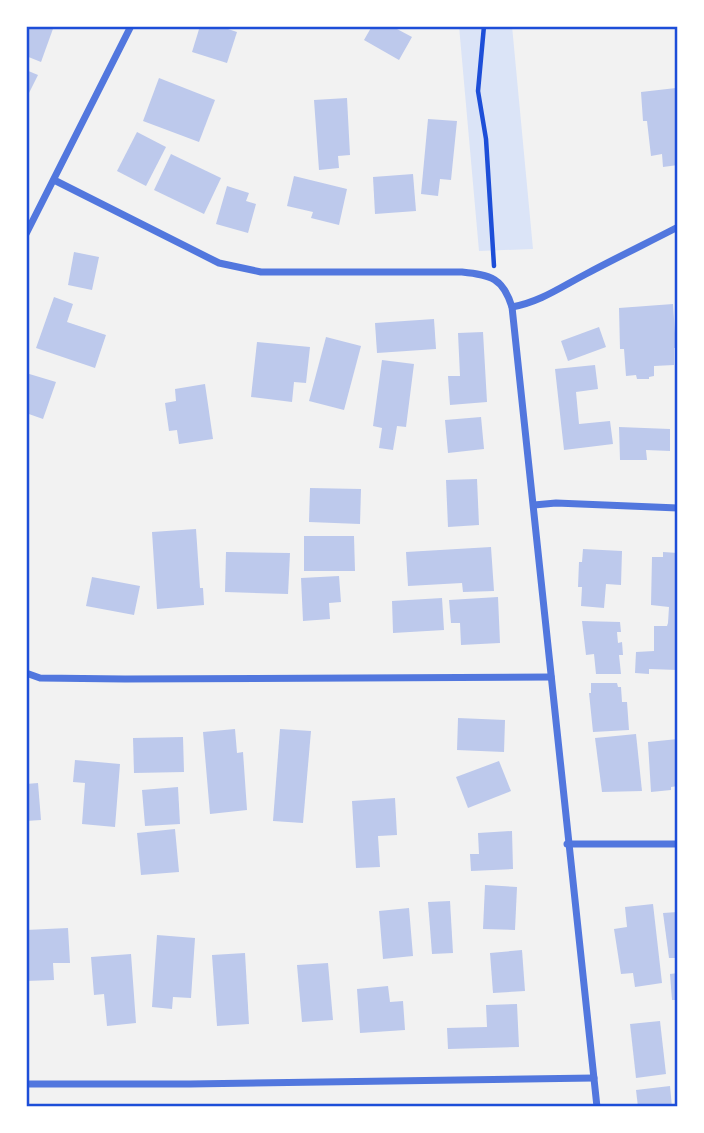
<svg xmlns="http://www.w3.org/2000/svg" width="704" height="1133" font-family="'DM Sans',sans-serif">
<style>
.green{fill:#dbe4f7}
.building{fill:#bdc9ec}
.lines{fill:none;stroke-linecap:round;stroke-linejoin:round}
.path{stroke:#1d4ed8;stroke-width:4.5}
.minor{stroke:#5277de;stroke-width:7}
.neatline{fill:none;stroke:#1d4ed8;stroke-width:2.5}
</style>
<rect width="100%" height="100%" fill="#f2f2f2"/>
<!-- green -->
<path class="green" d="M459,26H512L533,249L479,251Z"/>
<!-- building -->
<g class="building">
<path d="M26,26H54L41,62L26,56Z"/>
<path d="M200,26H219L237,32L227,63L192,52Z"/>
<path d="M372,26H398L397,29L412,37L399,60L364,40Z"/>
<path d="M26,70L38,75L26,99Z"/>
<path d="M159,78L215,100L199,142L143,121Z"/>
<path d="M676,88L678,165L663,167L662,154L651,156L647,121H643L641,92Z"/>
<path d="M347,98L350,155L338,156L339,168L319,170L314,100Z"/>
<path d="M428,119L457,121L451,180L440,179L438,196L421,194Z"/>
<path d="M137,132L166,147L146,186L117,171Z"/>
<path d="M171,154L221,178L204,214L154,190Z"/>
<path d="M413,174L416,211L375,214L373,177Z"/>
<path d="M294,176L347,189L339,225L311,218L313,212L287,206Z"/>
<path d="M227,186L249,193L246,201L256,204L248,233L216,224Z"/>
<path d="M74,252L99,257L92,290L68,285Z"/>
<path d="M54,297L73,304L67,322L106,335L95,368L36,348Z"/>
<path d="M673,304L676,348H674V365L654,366V376L649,377V379H637L636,375L626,376L624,349H620L619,308Z"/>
<path d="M434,319L436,349L377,353L375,323Z"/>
<path d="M599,327L606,347L568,361L561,341Z"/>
<path d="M483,332L487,402L450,405L448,376H460L458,333Z"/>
<path d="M326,337L361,346L344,410L309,401Z"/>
<path d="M257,342L310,347L306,383L294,382L292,402L251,397Z"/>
<path d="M382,360L414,364L406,427L397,426L393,450L379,448L382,428L373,426Z"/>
<path d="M595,365L598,389L576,392L579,424L610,421L613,444L564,450L555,369Z"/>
<path d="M26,373L56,382L43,419L26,413Z"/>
<path d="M205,384L213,439L179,444L177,430L169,431L165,403L176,401L175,389Z"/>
<path d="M481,417L484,449L448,453L445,420Z"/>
<path d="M619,427L670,429V451L646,450L647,460H620Z"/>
<path d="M477,479L479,525L448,527L446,480Z"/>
<path d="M310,488L361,489L360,524L309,522Z"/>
<path d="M196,529L200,588H203L204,605L157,609L152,532Z"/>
<path d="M304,536H354L355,571H304Z"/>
<path d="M491,547L494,591L463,592L462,583L408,586L406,552Z"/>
<path d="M583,549L622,551L621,585L606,584L604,608L581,606L582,587H578L579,562H582Z"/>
<path d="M226,552L290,553L288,594L225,592Z"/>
<path d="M663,552L678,553V670L649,669V674L635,673L636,652L654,651V626H667L668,623L669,607L651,605L652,557H663Z"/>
<path d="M339,576L341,602L329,603L330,619L303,621L301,578Z"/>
<path d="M92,577L140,586L134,615L86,606Z"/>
<path d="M498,597L500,643L461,645L460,623H451L449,600Z"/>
<path d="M442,598L444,630L393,633L392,601Z"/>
<path d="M582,621L620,622L621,632H617L618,643L622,642L623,655H619L621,674H596L594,654L586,655Z"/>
<path d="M591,683H617L618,687H621L622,702H627L629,730L593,732L589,693H591Z"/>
<path d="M458,718L505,720L504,752L457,750Z"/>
<path d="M235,729L237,753L243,752L247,810L210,814L203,732Z"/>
<path d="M280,729L311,731L303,823L273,821Z"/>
<path d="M636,734L642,791L602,792L595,738Z"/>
<path d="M183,737L184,772L134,773L133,738Z"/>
<path d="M678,739V786L671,787V790L651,792L648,742Z"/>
<path d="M75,760L120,764L115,827L82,824L85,783L73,782Z"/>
<path d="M499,761L511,791L468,808L456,777Z"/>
<path d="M38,783L41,820L26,821V784Z"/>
<path d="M178,787L180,824L145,826L142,790Z"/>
<path d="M395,798L397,835L378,836L380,867L356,868L352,801Z"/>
<path d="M175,829L179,872L141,875L137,833Z"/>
<path d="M512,831L513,869L471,871L470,854H479L478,833Z"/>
<path d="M485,885L517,887L515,930L483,929Z"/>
<path d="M450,901L453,953L432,954L428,902Z"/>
<path d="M653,904L662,983L635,987L633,973L621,974L614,929L627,927L625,907Z"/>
<path d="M409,908L413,956L383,959L379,911Z"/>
<path d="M678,912V958H669L663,913Z"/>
<path d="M68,928L70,963H53L54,980L26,981V930Z"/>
<path d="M157,935L195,938L191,998L173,997L172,1009L152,1007Z"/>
<path d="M522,950L525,991L493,993L490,953Z"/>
<path d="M245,953L249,1024L217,1026L212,955Z"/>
<path d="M131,954L136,1023L107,1026L104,994L94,995L91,957Z"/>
<path d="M328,963L333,1020L302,1022L297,965Z"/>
<path d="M678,973V1000H672L670,974Z"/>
<path d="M388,986L390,1002L403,1001L405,1030L360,1033L357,989Z"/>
<path d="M517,1004L519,1047L448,1049L447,1028L487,1027L486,1005Z"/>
<path d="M660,1021L666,1074L636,1078L630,1024Z"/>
<path d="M670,1086L672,1107H638L636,1090Z"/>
</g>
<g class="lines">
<!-- path -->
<path class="path" d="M484,26L478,91L486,139L494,266"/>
<!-- minor -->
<g class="minor">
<path d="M54,180L219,263L261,272H462C491,275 503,278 512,307L597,1107"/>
<path d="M26,234L131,26"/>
<path d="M512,307C540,302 561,287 586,274C616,258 647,243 678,227"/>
<path d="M534,505L556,503L678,508"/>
<path d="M26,673L40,678L125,679L551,677"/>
<path d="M567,844H678"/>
<path d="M26,1084H190L594,1078"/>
</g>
</g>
<!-- border -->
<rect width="704" height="1133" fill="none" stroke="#ffffff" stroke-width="56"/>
<rect x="28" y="28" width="648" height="1077" class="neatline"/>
</svg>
